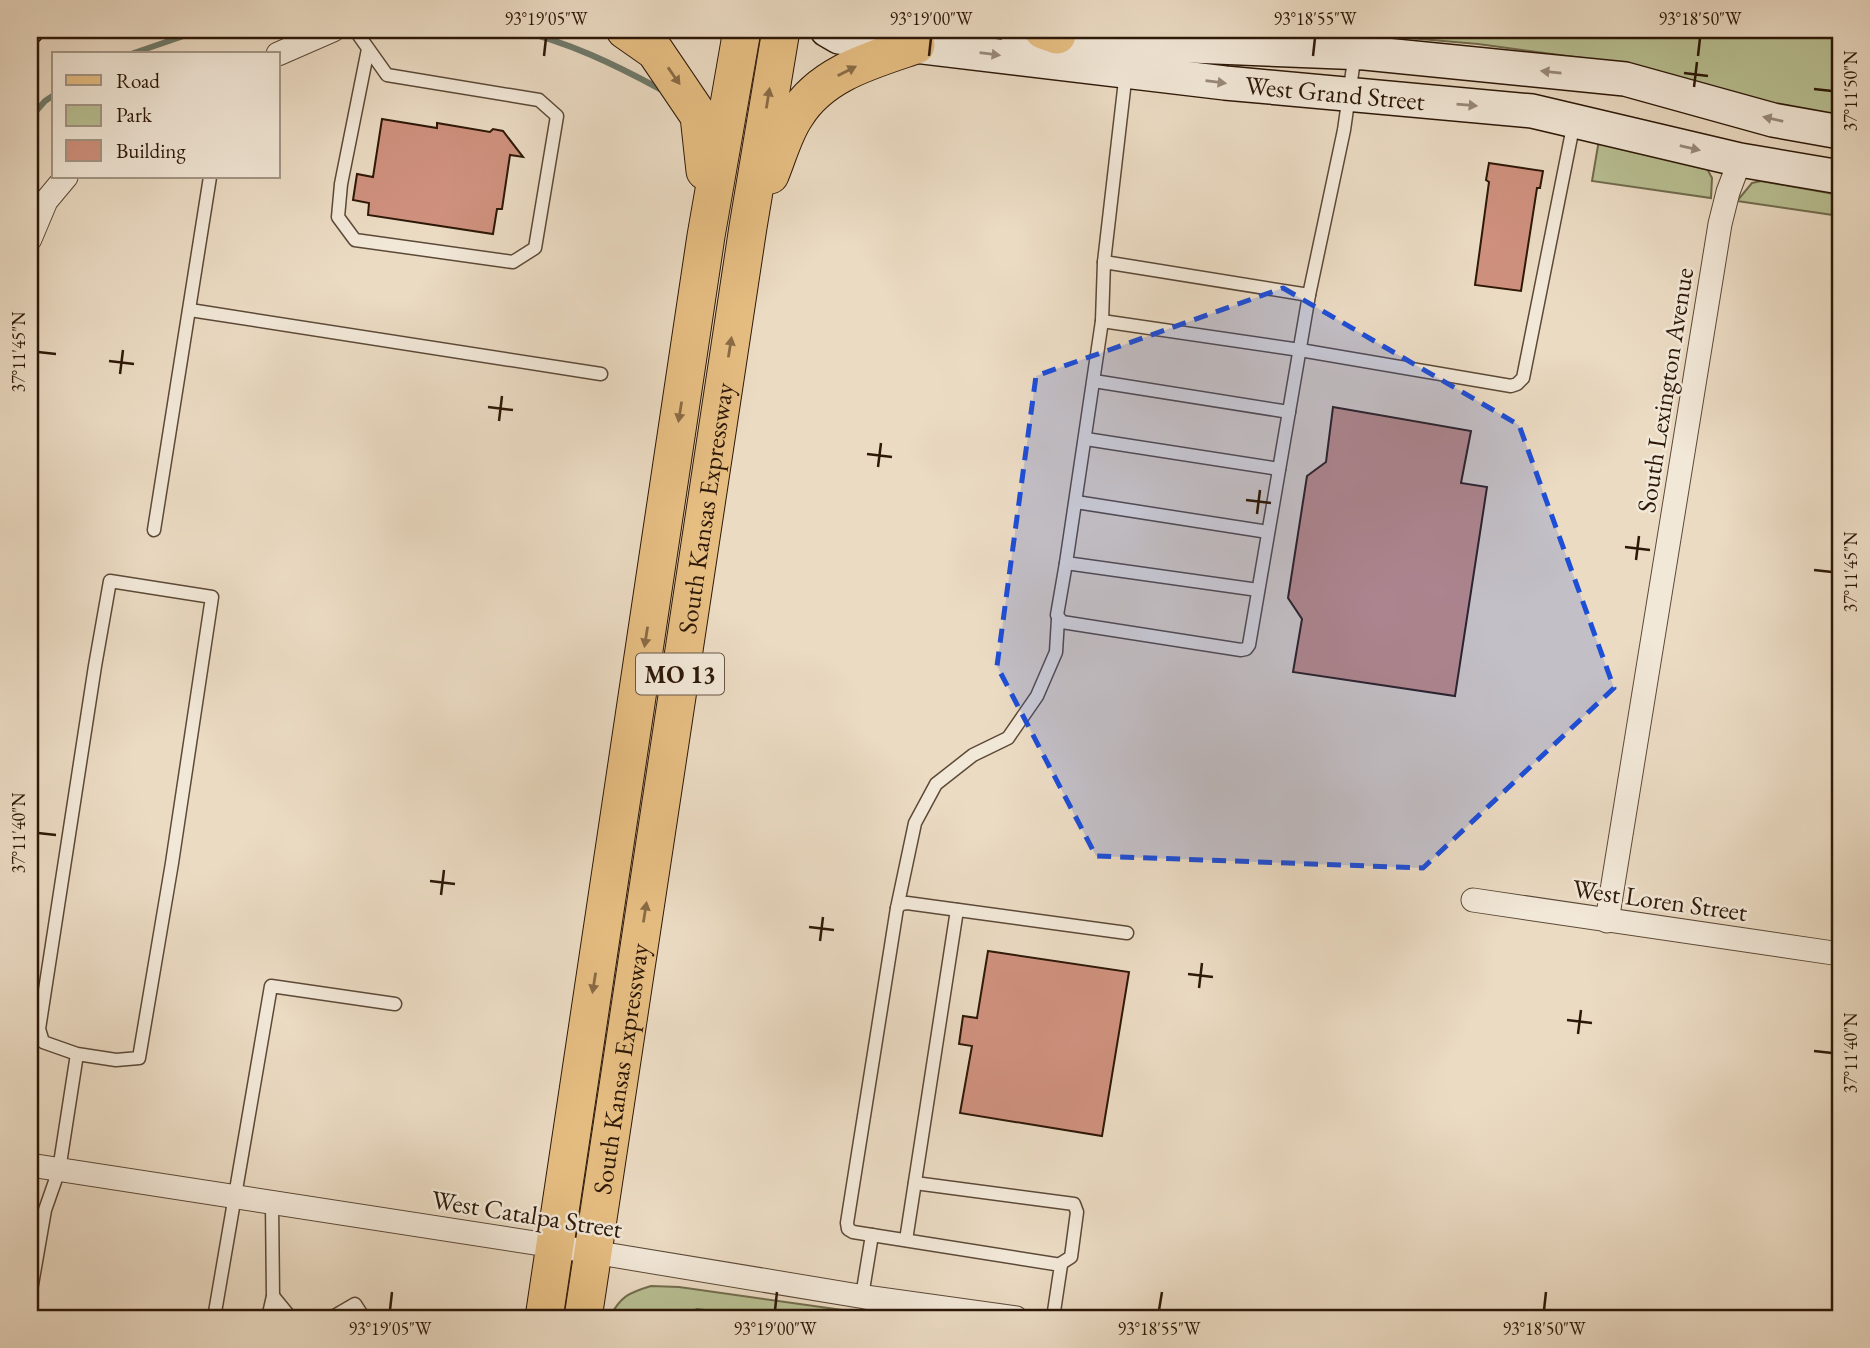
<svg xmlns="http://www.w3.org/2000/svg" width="1870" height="1348" font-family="'EB Garamond',serif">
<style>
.green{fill:#b8c093;stroke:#726c4e;stroke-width:2}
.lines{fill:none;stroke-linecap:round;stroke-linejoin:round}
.stream{stroke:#6e7a6b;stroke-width:6}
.building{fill:#cf917e;stroke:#2d1808;stroke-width:2}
.service-casing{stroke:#5c4937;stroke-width:15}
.minor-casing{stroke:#5c4937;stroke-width:25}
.secondary-casing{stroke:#2d1808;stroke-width:36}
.primary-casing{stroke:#2d1808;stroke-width:39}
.service{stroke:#f2e8d8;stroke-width:12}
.minor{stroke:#f2e8d8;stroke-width:23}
.secondary{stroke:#f2e8d8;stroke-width:33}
.primary{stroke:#e6be82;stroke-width:37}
.rail-casing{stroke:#2d1808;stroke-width:8}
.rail{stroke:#f2e8d8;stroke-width:5;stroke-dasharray:16;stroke-linecap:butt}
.oneway{fill:#998a7a}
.oneway2{fill:#8a6b45}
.marked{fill:#1d4ed8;fill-opacity:0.2;stroke:#1d4ed8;stroke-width:5;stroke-dasharray:14 9;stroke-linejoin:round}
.ticks{fill:none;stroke:#2d1808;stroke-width:2.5}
.labels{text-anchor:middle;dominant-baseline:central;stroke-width:5;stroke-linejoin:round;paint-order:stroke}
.shield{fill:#f2e8d8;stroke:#685646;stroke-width:2}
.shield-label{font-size:24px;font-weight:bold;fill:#2d1808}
.street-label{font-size:26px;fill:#2d1808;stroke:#f2e8d8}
.neatline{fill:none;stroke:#2d1808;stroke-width:2.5}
.ticks-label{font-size:18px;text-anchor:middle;fill:#2d1808}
</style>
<rect width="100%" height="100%" fill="#ebdbc3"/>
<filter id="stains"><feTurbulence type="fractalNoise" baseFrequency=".00286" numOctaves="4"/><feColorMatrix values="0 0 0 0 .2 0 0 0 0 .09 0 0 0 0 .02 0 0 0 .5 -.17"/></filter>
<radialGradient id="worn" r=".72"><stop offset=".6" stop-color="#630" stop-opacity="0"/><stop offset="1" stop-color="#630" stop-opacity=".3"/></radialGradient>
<!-- green -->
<g class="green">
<path d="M1316,30H1840V124L1612,62L1478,44Z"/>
<path d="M1600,134L1704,163L1712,178L1711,198L1592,181Z"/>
<path d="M1761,181L1840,195V216L1737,201L1752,183Z"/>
<path d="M651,1286L679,1287L900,1318H767L697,1309L676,1318H609C621,1296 628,1293 651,1286Z"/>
</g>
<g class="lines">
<!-- stream -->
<g class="stream">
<path d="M517,30C568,42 614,64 660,89"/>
<path d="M131,54L201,30"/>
<path d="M30,118L45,101L54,95"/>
</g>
</g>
<!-- building -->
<g class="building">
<path d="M382,119L437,128V123L490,132L493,129L503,131L523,157L510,155L502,209H497L493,234L368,215L369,203L353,200L357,174L373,177Z"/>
<path d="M1489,163L1543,171L1540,188H1537L1521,291L1475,285L1489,182L1486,180Z"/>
<path d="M1333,407L1471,431L1461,483L1487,487L1455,696L1293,672L1302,619L1288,598L1307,476L1326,462Z"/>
<path d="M988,951L1129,972L1102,1136L960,1113L972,1046L959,1044L963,1016L977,1018Z"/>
</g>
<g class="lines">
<defs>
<g id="service">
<path d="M355,30L387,75L539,100L557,116L535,248L513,262L355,240L338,217L341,184L368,49"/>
<path d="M1126,72L1104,262L1102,321L1066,563L1258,590"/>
<path d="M1104,262L1309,295"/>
<path d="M190,310L601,374"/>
<path d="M1102,321L1300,350L1511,386L1517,384L1523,378L1574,122"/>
<path d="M1094,381L1289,412"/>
<path d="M1086,439L1279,469"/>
<path d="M1076,502L1268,532"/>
<path d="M154,530L210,177"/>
<path d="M1066,563L1057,615L1062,622L1241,650L1246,649L1249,645L1309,295L1344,130L1355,53"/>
<path d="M897,908L915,823L936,784L973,755L1008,738L1037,696L1056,652L1058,619"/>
<path d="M915,1183L1074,1204L1077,1212L1071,1257L1060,1264"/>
<path d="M906,1240L957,910"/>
<path d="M30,1296L45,1210L59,1170L77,1054L43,1042L39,1029L95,666L110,581L212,597L172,863L139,1058L116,1060L77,1054"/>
<path d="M273,1296L291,1318"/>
<path d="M862,1296L872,1235"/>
<path d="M214,1318L271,986L395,1004"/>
<path d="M268,1318L273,1296L272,1203"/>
<path d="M331,1318L355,1304L364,1318"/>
<path d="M1053,1318L1061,1265L853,1232L848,1229L847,1223L897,908L901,904L907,903L1127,933"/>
</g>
<g id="minor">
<path d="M278,54L333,30"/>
<path d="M30,239L46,201L66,177"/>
<path d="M1473,900L1840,954"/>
<path d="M1607,921L1720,224L1728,192L1740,160"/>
<path d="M30,1165L593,1252L865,1297L1016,1318"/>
</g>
<g id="secondary">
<path id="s1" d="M827,30L839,37L1225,83L1532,111L1740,160L1840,177"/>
<path d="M1015,30L1115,43L1365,53L1625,79L1773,120L1840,132"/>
</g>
<g id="primary">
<path d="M625,30L655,51L699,116L705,171"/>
<path d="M1043,30L1057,35"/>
<path d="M770,175C778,156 784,132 796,115C822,73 872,60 916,45"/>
<path d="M544,1318L706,236L742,30"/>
<path id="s2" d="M583,1318L748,227L781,30"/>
</g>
</defs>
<!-- service casing -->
<use href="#service" class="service-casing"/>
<!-- minor casing -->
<use href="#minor" class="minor-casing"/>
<!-- secondary casing -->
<use href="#secondary" class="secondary-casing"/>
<!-- primary casing -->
<use href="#primary" class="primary-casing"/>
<!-- service -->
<use href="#service" class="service"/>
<!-- minor -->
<use href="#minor" class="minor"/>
<!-- secondary -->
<use href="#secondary" class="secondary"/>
<!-- primary -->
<use href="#primary" class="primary"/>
<defs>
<path id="rail" d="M30,46L45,30"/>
</defs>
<!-- rail casing -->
<use href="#rail" class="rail-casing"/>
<!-- rail -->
<use href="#rail" class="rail"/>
</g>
<!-- one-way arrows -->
<defs><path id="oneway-solid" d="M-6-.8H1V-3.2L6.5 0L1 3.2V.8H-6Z" transform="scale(1.75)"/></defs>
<g class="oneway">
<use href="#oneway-solid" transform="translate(990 54) rotate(7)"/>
<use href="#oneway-solid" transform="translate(1551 72) rotate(-174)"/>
<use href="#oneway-solid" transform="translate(1216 82) rotate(7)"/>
<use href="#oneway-solid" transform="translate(1467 105) rotate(5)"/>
<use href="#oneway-solid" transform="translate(1773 119) rotate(-167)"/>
<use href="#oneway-solid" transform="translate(1690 148) rotate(13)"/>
</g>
<g class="oneway2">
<use href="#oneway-solid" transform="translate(847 71) rotate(-27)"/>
<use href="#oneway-solid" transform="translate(674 76) rotate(55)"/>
<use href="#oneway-solid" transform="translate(768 98) rotate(-81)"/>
<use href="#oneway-solid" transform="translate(730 347) rotate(-81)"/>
<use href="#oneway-solid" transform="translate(680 412) rotate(99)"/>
<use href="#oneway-solid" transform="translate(646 637) rotate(99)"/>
<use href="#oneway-solid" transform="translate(645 912) rotate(-81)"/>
<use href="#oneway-solid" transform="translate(594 983) rotate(99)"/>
</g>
<!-- marked area -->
<path class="marked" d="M1283,288L1519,425L1614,688L1423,868L1096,856L997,666L1036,376Z"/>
<!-- ticks -->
<path class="ticks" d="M544,56L546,38M929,56L931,38M1313,56L1315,38M1698,56L1700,38M1684,73L1708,76M1694,87L1697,62M1814,89L1832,91M38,352L56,354M109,361L134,364M120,374L123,350M488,407L513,410M499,421L502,396M867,454L892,457M878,467L881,443M1246,500L1271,503M1257,514L1260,490M1625,547L1650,550M1636,560L1639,536M1814,570L1832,572M38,833L56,835M430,881L455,884M441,895L444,870M809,927L834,930M820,941L823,917M1188,974L1213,977M1199,988L1202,963M1567,1020L1592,1023M1578,1034L1581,1010M1814,1051L1832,1053M390,1310L392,1292M775,1310L777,1292M1159,1310L1162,1292M1544,1310L1546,1292"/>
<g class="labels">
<!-- shield labels -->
<rect class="shield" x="636" y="653.5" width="88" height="41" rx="5"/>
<g class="shield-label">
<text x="680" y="674">MO 13</text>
</g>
<!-- street labels -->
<g class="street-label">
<text stroke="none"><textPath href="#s1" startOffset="513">West Grand Street</textPath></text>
<text transform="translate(1665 390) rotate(-81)">South Lexington Avenue</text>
<text stroke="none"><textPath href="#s2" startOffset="819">South Kansas Expressway</textPath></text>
<text transform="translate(1660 900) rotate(8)">West Loren Street</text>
<text stroke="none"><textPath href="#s2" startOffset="252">South Kansas Expressway</textPath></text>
<text transform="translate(527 1214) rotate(9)">West Catalpa Street</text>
</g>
</g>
<!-- margin -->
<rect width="1870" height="1348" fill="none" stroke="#ebdbc3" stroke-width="77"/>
<!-- legend -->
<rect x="52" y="52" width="228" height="126" fill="#f2e8d8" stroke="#a39585" stroke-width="2"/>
<rect x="66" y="75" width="35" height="10" fill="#e6be82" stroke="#a39585" stroke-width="2"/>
<text x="116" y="88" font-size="21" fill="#2d1808">Road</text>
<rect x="66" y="105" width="35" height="21" fill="#b8c093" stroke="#a39585" stroke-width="2"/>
<text x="116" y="122" font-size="21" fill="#2d1808">Park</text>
<rect x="66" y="140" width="35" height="21" fill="#cf917e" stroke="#a39585" stroke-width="2"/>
<text x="116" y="158" font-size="21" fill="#2d1808">Building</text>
<rect x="38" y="38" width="1794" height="1272" class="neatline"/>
<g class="ticks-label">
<text x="546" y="25">93°19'05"W</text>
<text x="931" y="25">93°19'00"W</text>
<text x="1315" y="25">93°18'55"W</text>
<text x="1700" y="25">93°18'50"W</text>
<text transform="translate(1851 91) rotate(-90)" y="6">37°11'50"N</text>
<text transform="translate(19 352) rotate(-90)" y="6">37°11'45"N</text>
<text transform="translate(1851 572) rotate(-90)" y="6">37°11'45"N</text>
<text transform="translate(19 833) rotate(-90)" y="6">37°11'40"N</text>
<text transform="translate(1851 1053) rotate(-90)" y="6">37°11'40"N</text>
<text x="390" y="1335">93°19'05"W</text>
<text x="775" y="1335">93°19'00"W</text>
<text x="1159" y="1335">93°18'55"W</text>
<text x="1544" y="1335">93°18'50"W</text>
</g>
<rect width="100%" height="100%" filter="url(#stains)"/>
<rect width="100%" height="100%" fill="url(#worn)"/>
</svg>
